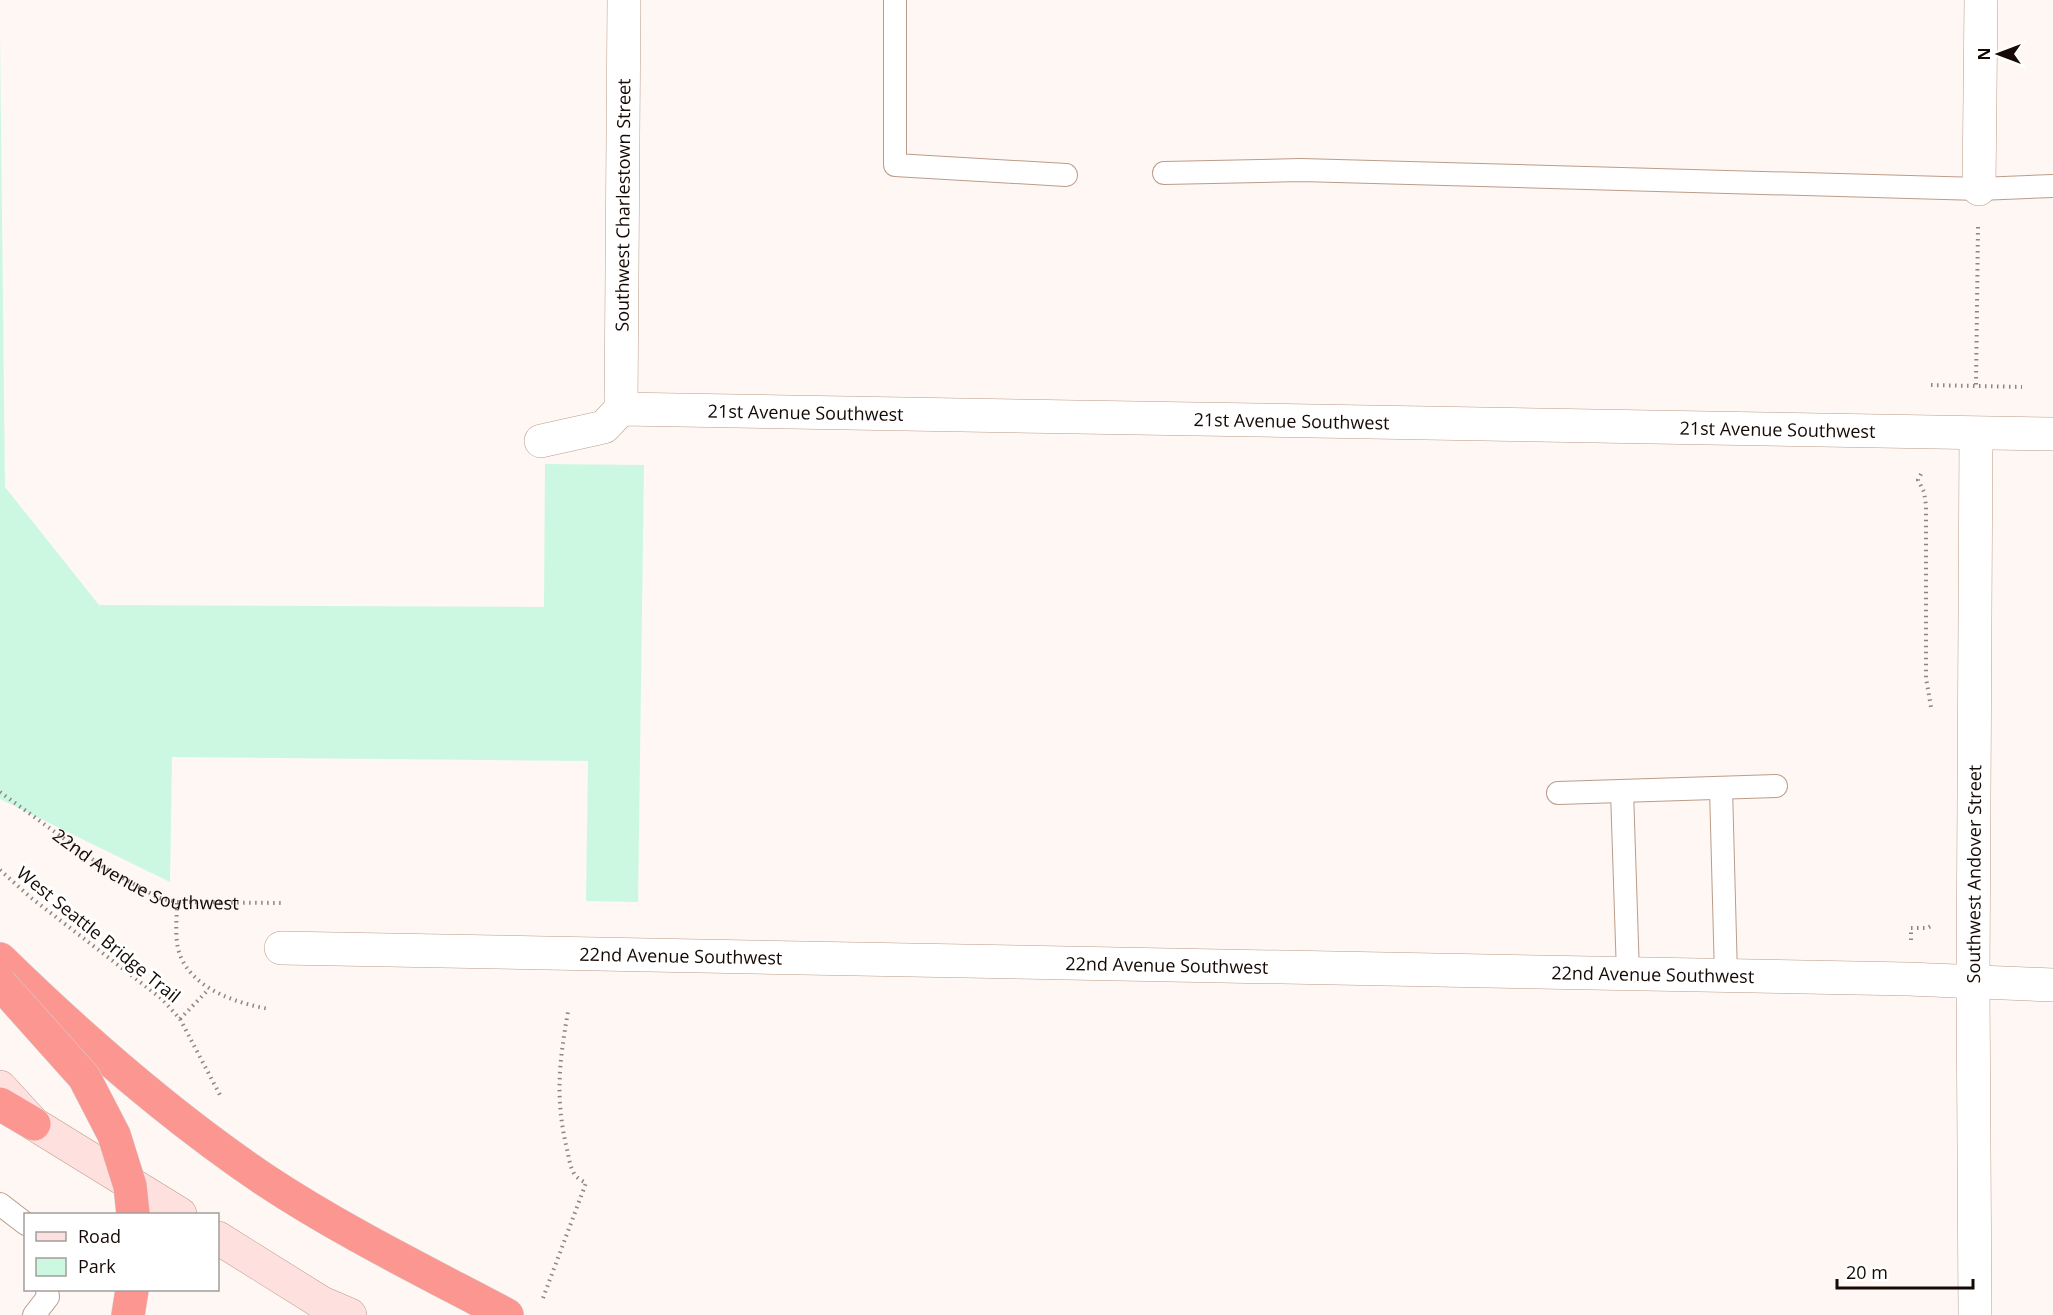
<svg xmlns="http://www.w3.org/2000/svg" width="2053" height="1315" font-family="'Open Sans',sans-serif">
<style>
.green{fill:#ccf8e1}
.lines{fill:none;stroke-linecap:round;stroke-linejoin:round}
.lane-casing{stroke:#bb9c8a;stroke-width:24}
.street-casing{stroke:#bb9c8a;stroke-width:34}
.secondary-casing{stroke:#bb9c8a;stroke-width:34}
.highway-casing{stroke:#d5d3d2;stroke-width:34}
.path{stroke:#8e8581;stroke-width:4;stroke-dasharray:1.5 4.5;stroke-linecap:butt}
.lane{stroke:#fff;stroke-width:22}
.street{stroke:#fff;stroke-width:33}
.secondary{stroke:#fee0de;stroke-width:33}
.highway{stroke:#fb9691;stroke-width:33}
.highway-bridge-casing{stroke:#d5d3d2;stroke-width:34;stroke-linecap:butt}
.highway-bridge{stroke:#fb9691;stroke-width:33}
.labels{text-anchor:middle;dominant-baseline:central;stroke-width:6;stroke-linejoin:round;paint-order:stroke}
.street-label{font-size:18px;fill:#150a05;stroke:#fff}
</style>
<rect width="100%" height="100%" fill="#fef7f4"/>
<!-- green -->
<path class="green" d="M0,34L5,487L99,605L544,607L545,464L644,465L638,902L586,901L588,761L172,757L170,882L0,799Z"/>
<g class="lines">
<defs>
<g id="lane">
<path d="M895,0V165L1066,175"/>
<path d="M1164,173L1301,170L1979,189L2053,186"/>
<path d="M1721,788L1726,976"/>
<path d="M1622,791L1628,974"/>
<path d="M1558,793L1776,786"/>
<path d="M0,1204L26,1224"/>
<path d="M34,1315L48,1297L47,1290"/>
</g>
<g id="street">
<path d="M1979,189L1981,0"/>
<path id="s2" d="M621,409L624,0"/>
<path id="s3" d="M541,441L604,427L621,409L2053,434"/>
<path id="s4" d="M281,948L1908,979L2053,985"/>
<path id="s5" d="M1975,1315L1973,981L1976,434"/>
</g>
<g id="secondary">
<path d="M0,1087L34,1124L180,1214"/>
<path d="M218,1238L322,1303L350,1315"/>
</g>
<g id="highway">
<path d="M0,959C82,1039 170,1116 265,1180C342,1231 426,1272 507,1315"/>
<path d="M0,1104L34,1124"/>
<path d="M128,1315L132,1290"/>
</g>
</defs>
<!-- lane casing -->
<use href="#lane" class="lane-casing"/>
<!-- street casing -->
<use href="#street" class="street-casing"/>
<!-- secondary casing -->
<use href="#secondary" class="secondary-casing"/>
<!-- highway casing -->
<use href="#highway" class="highway-casing"/>
<!-- path -->
<g class="path">
<path d="M1978,227L1976,386L2022,387"/>
<path d="M1931,385L1976,386"/>
<path d="M1921,474L1918,480L1924,492L1926,505V678L1931,707"/>
<path id="s1" d="M0,792L103,867L159,898L177,902L281,903V907"/>
<path d="M0,870L30,897L162,999L180,1019L220,1095"/>
<path d="M177,903C177,919 174,939 180,955C193,989 236,1003 269,1009"/>
<path d="M1911,940V928H1927L1933,925"/>
<path d="M180,1019L209,989"/>
<path d="M543,1298L586,1183C583,1181 578,1179 575,1175C570,1168 569,1158 567,1149C555,1099 559,1062 568,1012"/>
</g>
<!-- lane -->
<use href="#lane" class="lane"/>
<!-- street -->
<use href="#street" class="street"/>
<!-- secondary -->
<use href="#secondary" class="secondary"/>
<!-- highway -->
<use href="#highway" class="highway"/>
<defs>
<path id="highway-bridge" d="M0,983L84,1077L114,1135L130,1186L133,1214"/>
</defs>
<!-- highway-bridge casing -->
<use href="#highway-bridge" class="highway-bridge-casing"/>
<!-- highway-bridge -->
<use href="#highway-bridge" class="highway-bridge"/>
</g>
<g class="labels">
<!-- street labels -->
<g class="street-label">
<text stroke="none"><textPath href="#s2" startOffset="204">Southwest Charlestown Street</textPath></text>
<text stroke="none"><textPath href="#s3" startOffset="274">21st Avenue Southwest</textPath></text>
<text stroke="none"><textPath href="#s3" startOffset="760">21st Avenue Southwest</textPath></text>
<text stroke="none"><textPath href="#s3" startOffset="1246">21st Avenue Southwest</textPath></text>
<text stroke="none"><textPath href="#s1" startOffset="170">22nd Avenue Southwest</textPath></text>
<text stroke="none"><textPath href="#s5" startOffset="441">Southwest Andover Street</textPath></text>
<text transform="translate(99 934) rotate(39)">West Seattle Bridge Trail</text>
<text stroke="none"><textPath href="#s4" startOffset="400">22nd Avenue Southwest</textPath></text>
<text stroke="none"><textPath href="#s4" startOffset="886">22nd Avenue Southwest</textPath></text>
<text stroke="none"><textPath href="#s4" startOffset="1372">22nd Avenue Southwest</textPath></text>
</g>
</g>
<!-- legend -->
<rect x="24" y="1213" width="195" height="78" fill="#ffffff" stroke="#a19d9b" stroke-width="1.5"/>
<rect x="36" y="1232" width="30" height="9" fill="#fee0de" stroke="#a19d9b" stroke-width="1.5"/>
<text x="78" y="1243" font-size="18" fill="#150a05">Road</text>
<rect x="36" y="1258" width="30" height="18" fill="#ccf8e1" stroke="#a19d9b" stroke-width="1.5"/>
<text x="78" y="1273" font-size="18" fill="#150a05">Park</text>
<!-- north arrow -->
<g transform="translate(1999 54) rotate(270)" stroke="#ffffff" stroke-width="4.5" paint-order="stroke">
<path d="M0-4.5L10 22L0 15L-10 22Z" fill="#150a05"/>
<text y="-9" font-size="16" font-weight="bold" text-anchor="middle" fill="#150a05">N</text>
</g>
<!-- scale -->
<path d="M1837 1279v9h136v-9" fill="none" stroke="#150a05" stroke-width="3"/>
<text x="1846" y="1279" font-size="18" fill="#150a05" stroke="#ffffff" stroke-width="4.5" paint-order="stroke">20 m</text>
</svg>
